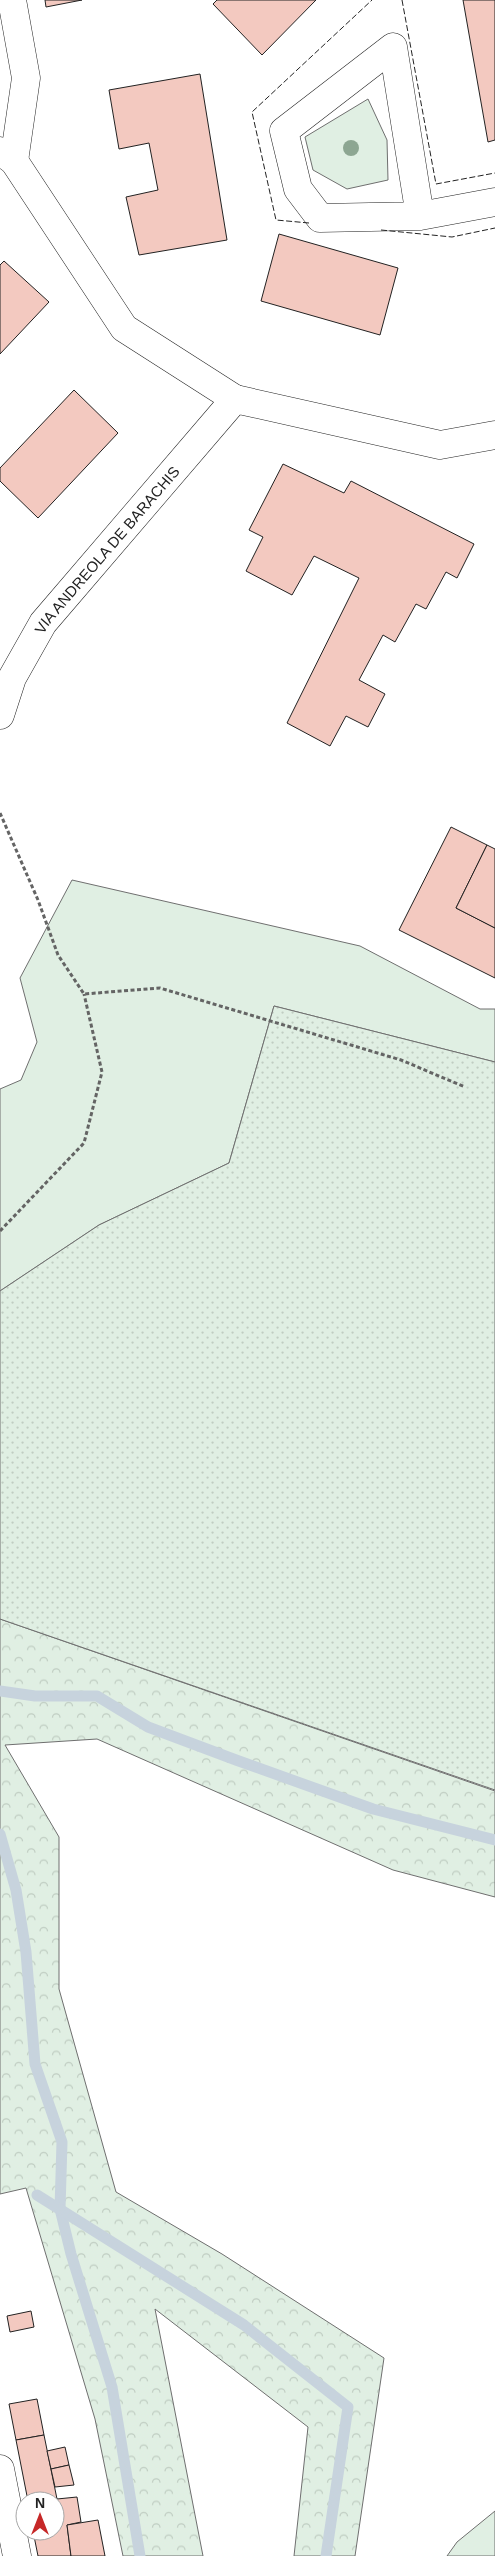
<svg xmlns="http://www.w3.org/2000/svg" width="495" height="2556" font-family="Arial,sans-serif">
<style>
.green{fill:#e0efe3;stroke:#6f6f6f}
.forest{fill:url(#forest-crowns);stroke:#6f6f6f}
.garden{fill:url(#garden-dots);stroke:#6f6f6f}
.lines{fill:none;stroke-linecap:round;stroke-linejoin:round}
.stream{stroke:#c7d3dd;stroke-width:11}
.building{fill:#f3c9c0;stroke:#222}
.minor-casing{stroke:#222;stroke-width:29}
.path{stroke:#646464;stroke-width:3;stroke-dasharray:4 2.5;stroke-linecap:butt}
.minor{stroke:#fff;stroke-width:28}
.fence{stroke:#222;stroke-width:1;stroke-dasharray:6 2.5;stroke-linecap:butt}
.tree{fill:#8da692}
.labels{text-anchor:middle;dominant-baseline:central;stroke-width:4;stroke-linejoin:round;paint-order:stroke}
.street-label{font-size:15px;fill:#222;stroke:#fff}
</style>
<defs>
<pattern id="forest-crowns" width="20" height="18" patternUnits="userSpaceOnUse" patternTransform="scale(1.25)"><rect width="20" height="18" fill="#e0efe3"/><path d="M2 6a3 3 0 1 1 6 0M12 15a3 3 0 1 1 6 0" fill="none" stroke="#c0cdc2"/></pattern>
<pattern id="garden-dots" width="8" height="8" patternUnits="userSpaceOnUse" patternTransform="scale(1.25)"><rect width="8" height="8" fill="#e0efe3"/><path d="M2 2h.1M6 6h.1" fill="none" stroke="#c0cdc2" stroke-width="1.8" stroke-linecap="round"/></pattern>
</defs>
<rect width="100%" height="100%" fill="#fff"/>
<!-- green -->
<g class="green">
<path d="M368,99L387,140L388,180L347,189L313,170L305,137Z"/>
<path d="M72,880L360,946L480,1009H495V1062L274,1006L229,1163L99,1225L0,1291V1089L21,1080L37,1042L20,978Z"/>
<path d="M495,2511V2556H447L457,2542Z"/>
</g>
<!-- forest -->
<path class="forest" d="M0,1619L495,1791V1897L393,1870L97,1739L5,1745L59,1837V1989L116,2192L222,2254L384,2358L355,2556H294L308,2427L155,2309L203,2556H123L95,2419L26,2188L0,2194Z"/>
<!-- garden -->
<path class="garden" d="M274,1006L495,1062V1790L0,1619V1291L99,1225L229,1163Z"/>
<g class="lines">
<!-- stream -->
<g class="stream">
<path d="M0,1691L35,1696H97L148,1727L236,1760L373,1809L495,1840"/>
<path d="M0,1834L16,1890L26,1952L35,2064L62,2142L60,2209L71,2254L112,2387L140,2556"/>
<path d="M37,2195L244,2325L348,2407L326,2556"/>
</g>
</g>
<!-- building -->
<g class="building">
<path d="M45,0H82L46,7Z"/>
<path d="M217,0H316L262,55L213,4Z"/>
<path d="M463,0H495V140L488,142Z"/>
<path d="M200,74L227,240L139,255L126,197L158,190L149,143L119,149L109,90Z"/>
<path d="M279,234L398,268L380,335L261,301Z"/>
<path d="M4,261L49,302L0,354V265Z"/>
<path d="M74,390L118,433L38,518L0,481V468Z"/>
<path d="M283,464L344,493L351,481L474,544L457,578L446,572L426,609L416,604L395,642L383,635L359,680L385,694L368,727L346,716L330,746L287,723L359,578L314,556L292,595L246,571L263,537L249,530Z"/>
<path d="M451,827L487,845L456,908L495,928V978L399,930Z"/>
<path d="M487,845L495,849V928L456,908Z"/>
<path d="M31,2311L34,2327L10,2332L7,2316Z"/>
<path d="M37,2399L44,2435L16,2440L9,2404Z"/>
<path d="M44,2435L57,2499L77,2497L81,2522L67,2525L71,2556H38L33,2531H55V2501H28L16,2440Z"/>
<path d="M65,2447L69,2465L51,2469L47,2451Z"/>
<path d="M69,2465L74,2485L55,2487L51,2469Z"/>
<path d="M98,2520L105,2556H71L67,2525Z"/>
</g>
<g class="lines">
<defs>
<g id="minor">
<path d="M12,0L26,78L14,161"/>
<path d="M0,151L14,161L124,328L235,399"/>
<path d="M420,216L393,47L284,131L298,189L320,218L420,216L495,202"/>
<path id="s1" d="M0,715L12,678L43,623L235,399L440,445L495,435"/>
<path d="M0,2469L17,2556"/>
</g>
</defs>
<!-- minor casing -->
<use href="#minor" class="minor-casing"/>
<!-- path -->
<g class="path">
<path d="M0,813L38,900L58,955L84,994L160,988L401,1060L465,1087"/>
<path d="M0,1231L84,1143L102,1072L84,994"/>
</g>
<!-- minor -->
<use href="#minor" class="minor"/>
<!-- fence -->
<g class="fence">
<path d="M402,0L436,184L495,173"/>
<path d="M309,223L276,220L252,112L372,0"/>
<path d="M381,230L452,237L495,228"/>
</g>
</g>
<!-- trees -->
<circle class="tree" cx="351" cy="148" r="8"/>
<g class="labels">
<!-- street labels -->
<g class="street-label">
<text stroke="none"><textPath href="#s1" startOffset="199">VIA ANDREOLA DE BARACHIS</textPath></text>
</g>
</g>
<!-- north arrow -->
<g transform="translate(40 2516)"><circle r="24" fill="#ffffff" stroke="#a7a7a7"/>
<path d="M0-4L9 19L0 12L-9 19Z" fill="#c62828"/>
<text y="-8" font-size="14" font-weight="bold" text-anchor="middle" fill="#222222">N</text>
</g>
</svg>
